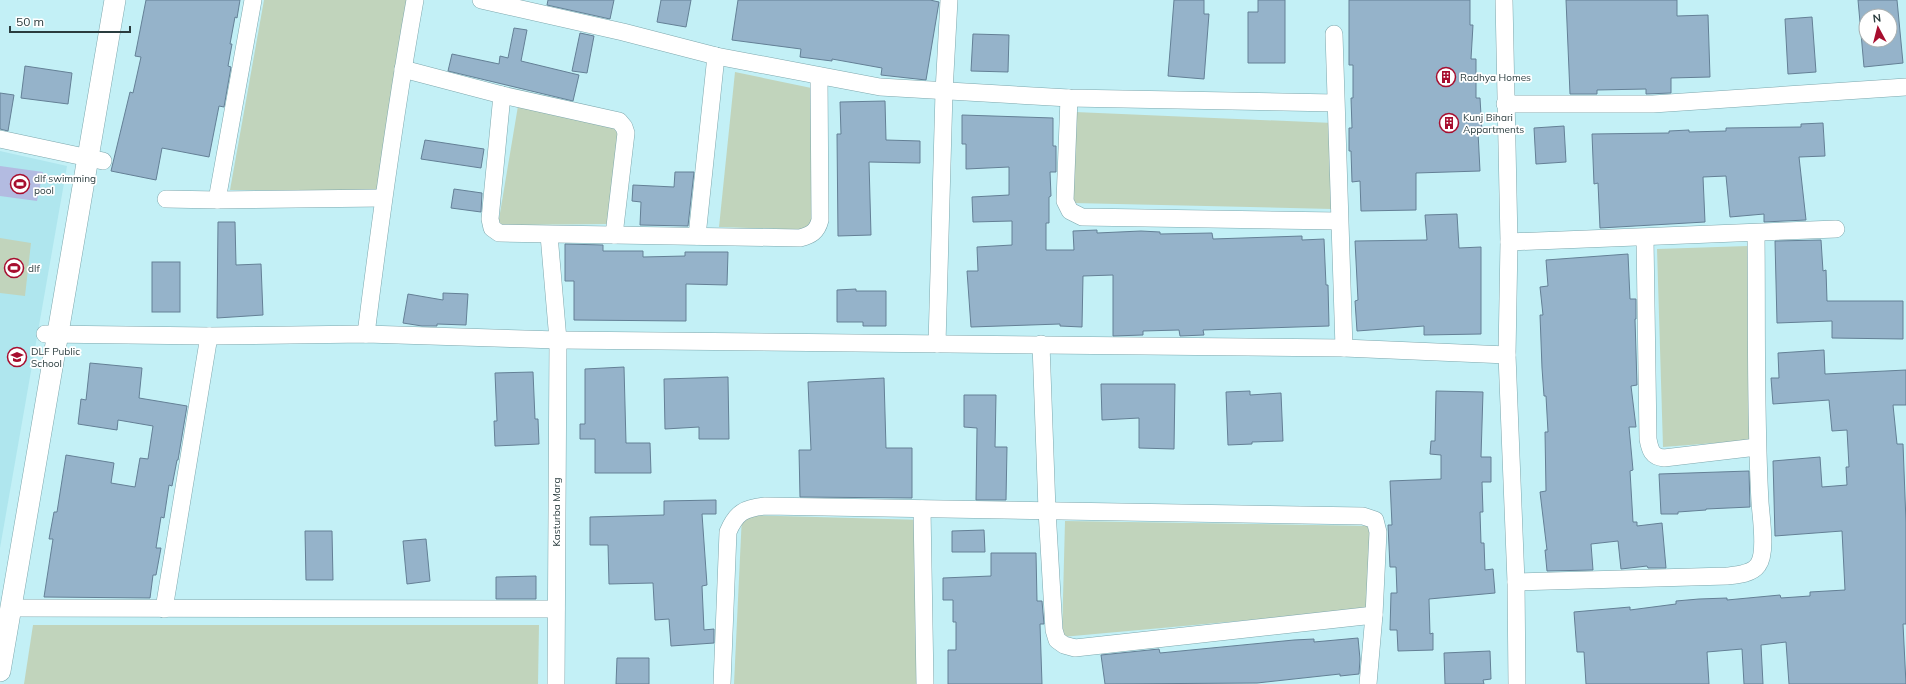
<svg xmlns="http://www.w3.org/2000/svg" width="1906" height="684" font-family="Mulish,sans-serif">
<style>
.built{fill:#afe6ee}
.green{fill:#c1d4bc}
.water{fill:#b3bbe1}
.building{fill:#95b3ca;stroke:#648096;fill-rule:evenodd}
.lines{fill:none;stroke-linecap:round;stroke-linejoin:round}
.minor-casing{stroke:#7da7ad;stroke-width:18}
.tertiary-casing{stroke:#7da7ad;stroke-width:22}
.minor{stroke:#fff;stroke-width:17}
.tertiary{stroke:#fff;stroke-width:21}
.labels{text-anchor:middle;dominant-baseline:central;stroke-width:3.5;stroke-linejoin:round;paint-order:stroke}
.poi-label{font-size:10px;fill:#2a3c3e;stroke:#fff;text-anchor:start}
.street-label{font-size:10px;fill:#2a3c3e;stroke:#fff}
</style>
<rect width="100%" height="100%" fill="#c3f0f6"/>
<!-- built -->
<path class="built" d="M0,151L67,166L0,548Z"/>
<!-- green -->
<g class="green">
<path d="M264,0H409L380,192L230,190Z"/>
<path d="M735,72L821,90L815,230L719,227Z"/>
<path d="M518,106L629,130L611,224L498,225Z"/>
<path d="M1075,112L1333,123L1332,209L1073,203Z"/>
<path d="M0,238L31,243L25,296L0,293Z"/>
<path d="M1748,246L1755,440L1663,447L1657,249Z"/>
<path d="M742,515L924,520L923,684H734Z"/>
<path d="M1065,521L1372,526L1373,609L1062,637Z"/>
<path d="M33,625H539L538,684H24Z"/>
</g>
<!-- water -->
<path class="water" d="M0,166L43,172L37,201L0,196Z"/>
<!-- building -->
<g class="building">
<path d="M146,0H240L237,18L235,17L230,44H232L228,66L231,67L224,107L219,106L209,157L162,148L156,180L111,171L130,92L133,93L141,57L135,56Z"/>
<path d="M548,0H614L610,19L547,5Z"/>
<path d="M661,0H691L686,27L657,22Z"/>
<path d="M738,0H930L939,2L926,80L881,75L882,68L832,59V61L800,57L801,49L732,40Z"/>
<path d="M1174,0H1204V14H1209L1204,79L1168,76Z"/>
<path d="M1258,0H1285V63H1248V12H1258Z"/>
<path d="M1349,0H1470V25H1473L1471,59H1476V98H1480L1482,132H1478L1480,171L1416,173V210L1361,211L1360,181L1352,182L1351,151H1349V128H1352L1351,98H1353V65H1349Z"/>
<path d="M1566,0H1677V16L1708,15L1710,77L1671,78V93L1646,94V89L1597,90V94H1570Z"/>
<path d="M1858,0H1897L1903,63L1864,67ZM1866,16H1890V40H1866Z"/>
<path d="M1812,17L1816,72L1788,74L1785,19Z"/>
<path d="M514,28L527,30L521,61L579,75L573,101L448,71L452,54L499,64L500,56L508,58Z"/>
<path d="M580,33L594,36L587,73L572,71Z"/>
<path d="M973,34L1009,35L1008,72L971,71Z"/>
<path d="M25,66L72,73L68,104L21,98Z"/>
<path d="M0,93L14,95L8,131L0,129Z"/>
<path d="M885,101L886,140L920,141V163L869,162L871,235L838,236L837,134H841L840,102Z"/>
<path d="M962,115L1053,118V146H1056V172H1050L1051,196L1049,197V223H1046V250H1074L1073,231L1097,230V233L1141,231L1160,232V234L1212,233L1213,239L1302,236V240L1324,239L1326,285H1328L1329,326L1203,330L1204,335L1180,336L1179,330L1143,331V335L1113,336V275L1083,276L1082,327L1060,326V324L971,327L967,271H978L977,247L1012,245V221L973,222L972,197L1009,195V167L966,169V144H962Z"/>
<path d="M1823,123L1825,156L1799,157L1806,220L1764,222V214L1730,217L1726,176L1703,177L1705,222L1600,228L1598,183L1594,184L1592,134L1669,133V131L1689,130V132L1726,131V128L1801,127V124Z"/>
<path d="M1564,126L1566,162L1536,164L1534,128Z"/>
<path d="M425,140L484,149L481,168L421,159Z"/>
<path d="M675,172H694L688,226L640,225L641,202L632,201L633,185L674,187Z"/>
<path d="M454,189L482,193L481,212L451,208Z"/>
<path d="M1457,214L1459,248L1481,247V334L1424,335V326L1357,331L1355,301L1358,300L1355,241L1427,240L1425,215Z"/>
<path d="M218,222H235L236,265L261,264L263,315L217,318Z"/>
<path d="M1821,240L1823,271L1826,270L1827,301H1903V339L1832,338V321L1777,323L1775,241Z"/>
<path d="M565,244L603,245V251H643V257L685,256V252H728L727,285L686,284V321L574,320V281H565Z"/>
<path d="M1628,254L1630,299H1636V319H1635L1637,385L1631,386L1636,427H1629L1633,470L1630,471L1633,522H1637V526L1662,523L1666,568H1648L1647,566L1621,569L1618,541L1591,544L1593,570L1547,571L1545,550H1547L1540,492L1546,491L1545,432H1548L1546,396H1544L1542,368L1540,315H1543L1540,287L1548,286L1546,260Z"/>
<rect x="152" y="262" width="28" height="50"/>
<path d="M856,289V291H886V326H863V322H837V290Z"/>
<path d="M443,293L468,294L466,325L437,324V326H422L403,323L408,294L443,300Z"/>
<path d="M1824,350L1825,374L1906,370V405H1893L1897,444H1903L1906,522V624H1903L1906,684H1789L1786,642L1761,645L1763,684H1744L1742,649L1707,652L1709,684H1586L1584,652H1577L1574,612L1630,607V610L1676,604V601L1699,599L1727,598V600L1780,595L1781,598L1810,596V592L1845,590L1842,531L1775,536L1773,461L1820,457L1822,487L1847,485L1846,467H1849L1847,430L1832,431L1829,400L1773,404L1771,378H1779L1778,353Z"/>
<path d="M90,363L142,368L139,398L187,406L178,460H177L172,486L169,485L164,518L161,517L156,548H161L156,575H153L150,598L44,597L53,539H49L54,512H57L66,455L114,463L111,483L135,487L140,458L148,459L153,426L118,420L117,430L78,424L81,399L86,400Z"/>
<path d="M624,367L626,443H650L651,473H595V439H580V424H585V369Z"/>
<path d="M533,372L535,419H538L539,444L495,446L494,421H497L495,373Z"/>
<path d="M728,377L729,439H699V427L665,429L664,379Z"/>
<path d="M884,378L886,448H912V498L800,497L799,450H811L808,382Z"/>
<path d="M1101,384H1175L1174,449L1139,448V418L1102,420Z"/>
<path d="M1250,391V395L1281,393L1283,441L1252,442V444L1228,445L1226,392Z"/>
<path d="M1436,391L1483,392L1481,457H1491V482H1482L1483,512H1480L1481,543H1484L1485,570L1493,569L1495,593L1429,599L1430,634L1433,633V650L1398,651L1397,630H1390L1391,593H1397L1396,567H1390L1388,525H1392L1390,481L1441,479V455L1430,454L1431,441H1435Z"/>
<path d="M964,395H996L995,447H1007L1006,500H976L977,428L964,427Z"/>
<path d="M1749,471L1750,507L1706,509V510L1678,512V514H1661L1659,474Z"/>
<path d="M716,500V514H702L707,585L702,586L704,630L714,629V643L671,646L669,619L655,620L653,583L609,584L608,545H590V517L664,515V501Z"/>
<path d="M984,530L985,552H952V531Z"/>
<path d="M305,531H332L333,580H306Z"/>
<path d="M426,539L430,581L407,584L403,541Z"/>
<path d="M991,553H1036L1037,601H1042L1044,624H1040L1042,684H948V650H956V622H953V600H943V578L991,576Z"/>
<path d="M536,576V599H496V577Z"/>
<path d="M1358,638L1360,659L1359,674L1340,676V674L1257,683L1105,684L1101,655L1159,649L1160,653L1294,640L1314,639V642Z"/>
<path d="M1490,651L1491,679L1483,680L1484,684H1445L1444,653Z"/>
<path d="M617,658H649V684H616Z"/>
</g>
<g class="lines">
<defs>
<g id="minor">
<path d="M481,0L623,32L716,56L880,87L1069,98L1335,103"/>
<path d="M1504,0L1509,242L1507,355L1516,582L1517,684"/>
<path d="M1334,34L1344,348"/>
<path d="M403,69L502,95L619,121L624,127L626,133L614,235"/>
<path d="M502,95L490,219L492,228L499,233L800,238C811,235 817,232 820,220L819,76"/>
<path d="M1069,98L1065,201L1070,211L1082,217L1338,221"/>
<path d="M1505,104H1653L1906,87"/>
<path d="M0,139L103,161"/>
<path d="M166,199L217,200L383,198"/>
<path d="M217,200L253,0"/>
<path d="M549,235L558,340L556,684"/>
<path d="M697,236L716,56"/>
<path d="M1645,238L1648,439C1650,450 1652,457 1664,458L1757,447"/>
<path d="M1509,242L1836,229"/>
<path d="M45,334L209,336L366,334L558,340L1344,348L1507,355"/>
<path d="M366,334C380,223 395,111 415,0"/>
<path d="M937,344L944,92L949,0"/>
<path d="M1041,344L1047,510L1054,630L1057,640L1064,645L1075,648L1374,615"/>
<path d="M922,509L925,684"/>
<path d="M1516,582L1727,576C1737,575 1752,574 1758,565C1767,553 1761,518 1760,502C1755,413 1757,322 1756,233"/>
<path d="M11,608L556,609"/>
<path d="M164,609L209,336"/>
<path d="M722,684L728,532C736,513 744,508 765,506L1363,516L1375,520L1378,532L1374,615L1368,684"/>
</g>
<path id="tertiary" d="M0,671L115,0"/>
</defs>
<!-- minor casing -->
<use href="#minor" class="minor-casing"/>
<!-- tertiary casing -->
<use href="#tertiary" class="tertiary-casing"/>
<!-- minor -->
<use href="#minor" class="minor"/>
<!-- tertiary -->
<use href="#tertiary" class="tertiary"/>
</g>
<!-- icons -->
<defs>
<symbol id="building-ring" viewBox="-11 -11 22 22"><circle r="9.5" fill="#fff" stroke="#a70e2f" stroke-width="1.5"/><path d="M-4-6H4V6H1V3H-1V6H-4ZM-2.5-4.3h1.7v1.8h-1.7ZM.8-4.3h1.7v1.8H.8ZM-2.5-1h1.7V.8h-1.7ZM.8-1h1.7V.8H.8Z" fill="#a70e2f"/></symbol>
<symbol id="stadium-ring" viewBox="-11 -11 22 22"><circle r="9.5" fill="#fff" stroke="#a70e2f" stroke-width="1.5"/><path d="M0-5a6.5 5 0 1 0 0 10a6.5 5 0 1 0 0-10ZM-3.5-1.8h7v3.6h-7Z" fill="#a70e2f"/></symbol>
<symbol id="school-ring" viewBox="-11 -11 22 22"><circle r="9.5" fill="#fff" stroke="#a70e2f" stroke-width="1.5"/><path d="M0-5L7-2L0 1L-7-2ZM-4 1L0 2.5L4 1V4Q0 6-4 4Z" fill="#a70e2f"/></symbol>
</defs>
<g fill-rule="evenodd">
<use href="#building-ring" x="1435" y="66" width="22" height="22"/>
<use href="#building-ring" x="1438" y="112" width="22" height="22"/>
<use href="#stadium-ring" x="9" y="173" width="22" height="22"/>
<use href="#stadium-ring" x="3" y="257" width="22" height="22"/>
<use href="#school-ring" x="6" y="346" width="22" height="22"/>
</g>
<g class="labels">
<!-- poi labels -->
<g class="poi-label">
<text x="1460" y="77">Radhya Homes</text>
<text x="1463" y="117">Kunj Bihari<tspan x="1463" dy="12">Appartments</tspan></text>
<text x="34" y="178">dlf swimming<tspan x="34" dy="12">pool</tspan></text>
<text x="28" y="268">dlf</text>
<text x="31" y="351">DLF Public<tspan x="31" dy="12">School</tspan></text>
</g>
<!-- street labels -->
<g class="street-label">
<text transform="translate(556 512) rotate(-90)">Kasturba Marg</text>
</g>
</g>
<!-- north arrow -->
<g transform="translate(1878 28) rotate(353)"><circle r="19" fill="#ffffff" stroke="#aab1b2"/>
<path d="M0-3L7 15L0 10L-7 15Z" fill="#a70e2f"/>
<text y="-6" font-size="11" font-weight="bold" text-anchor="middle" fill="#2a3c3e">N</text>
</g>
<!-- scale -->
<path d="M10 26v6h120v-6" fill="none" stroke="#2a3c3e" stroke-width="2"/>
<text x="16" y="26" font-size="12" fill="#2a3c3e" stroke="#ffffff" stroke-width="3" paint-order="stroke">50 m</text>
</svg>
